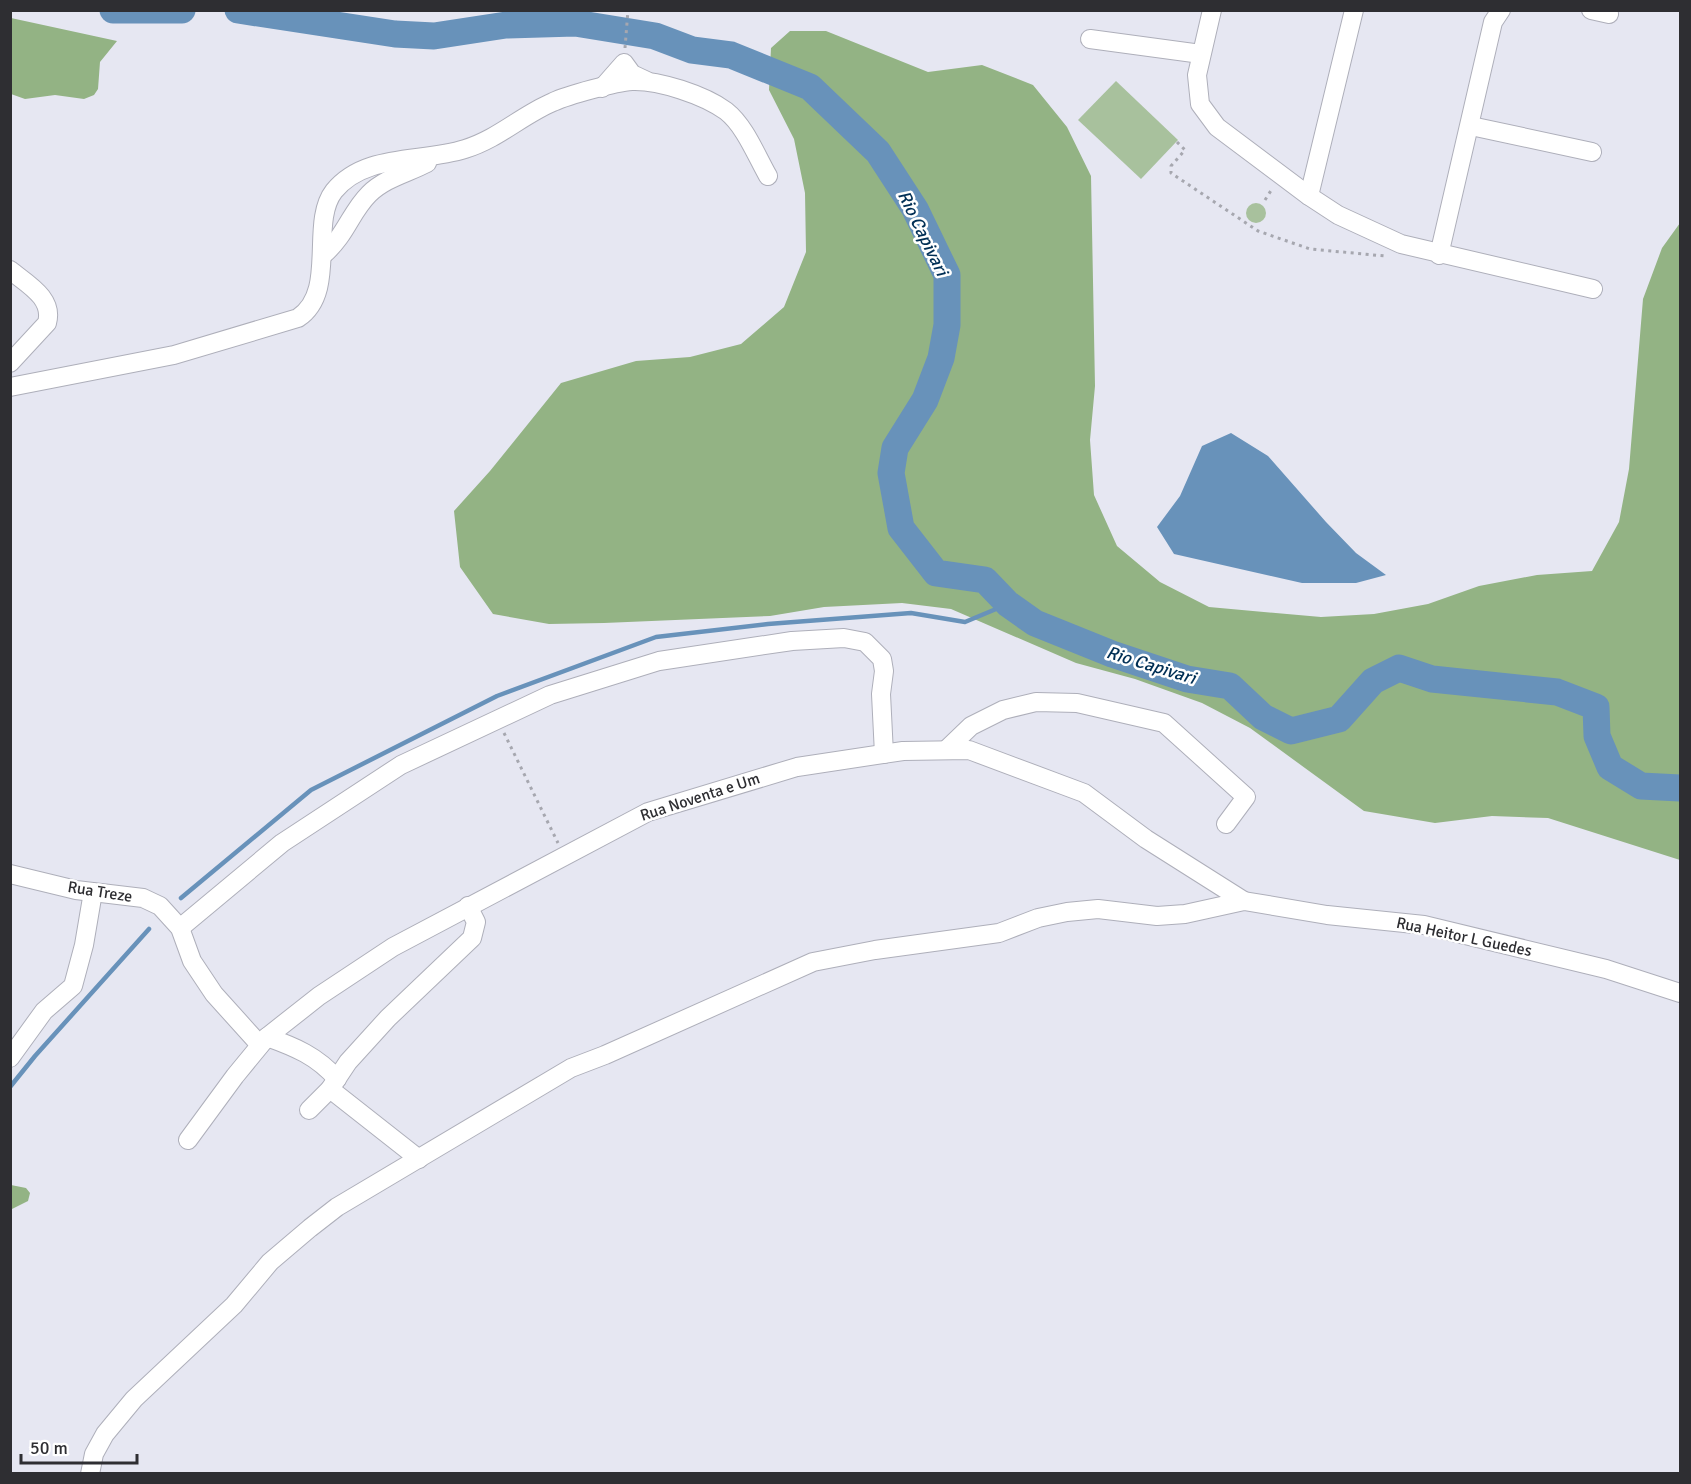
<svg xmlns="http://www.w3.org/2000/svg" width="1691" height="1484" font-family="Signika,sans-serif">
<style>
.green{fill:#a8c19d}
.forest{fill:#93b384}
.water{fill:#6892ba}
.lines{fill:none;stroke-linecap:round;stroke-linejoin:round}
.stream{stroke:#6892ba;stroke-width:4.5}
.river{stroke:#6892ba;stroke-width:27}
.minor-casing{stroke:#aeafba;stroke-width:20}
.path{stroke:#a6a7af;stroke-width:3;stroke-dasharray:3 4.5;stroke-linecap:butt}
.minor{stroke:#fff;stroke-width:18}
.labels{text-anchor:middle;dominant-baseline:central;stroke-width:5;stroke-linejoin:round;paint-order:stroke}
.street-label{font-size:16px;fill:#2e2e32;stroke:#fff}
.water-label{font-size:18px;font-style:italic;fill:#002f55;stroke:#fff}
</style>
<rect width="100%" height="100%" fill="#e6e7f2"/>
<!-- green -->
<g class="green">
<path d="M1116,81L1178,140L1141,179L1078,120Z"/>
<circle cx="1256" cy="213" r="10"/>
</g>
<!-- forest -->
<g class="forest">
<path d="M11,18L117,41L100,62L98,89L94,95L84,99L55,95L25,99L11,94Z"/>
<path d="M790,31H826L928,72L982,65L1033,85L1067,127L1091,176L1095,386L1090,440L1094,495L1117,546L1160,582L1209,607L1321,617L1374,614L1428,604L1479,586L1537,575L1592,571L1619,522L1629,469L1643,299L1662,248L1680,223V860L1548,818L1492,816L1435,823L1364,811L1250,728L1202,703L1135,679L1076,663L951,609L902,603L824,607L770,616L604,623L549,624L493,614L460,567L454,511L490,471L561,383L636,361L690,357L741,344L784,307L806,252L805,193L794,139L769,90L771,48Z"/>
<path d="M11,1185L26,1188L30,1193L28,1201L12,1209L11,1215Z"/>
</g>
<!-- water -->
<path class="water" d="M1231,433L1268,456L1326,522L1356,553L1386,575L1356,583H1302L1174,554L1157,527L1180,496L1202,446Z"/>
<g class="lines">
<!-- stream -->
<g class="stream">
<path d="M181,898L311,790L497,696L656,637L768,624L911,613L965,622L1008,604"/>
<path d="M10,1087L35,1056L149,929"/>
</g>
<!-- river -->
<g class="river">
<path d="M113,10H182"/>
<path d="M238,10L395,34L434,36L506,25L575,23L655,36L692,50L731,55L810,87L878,152L915,209L947,275V325L941,358L925,400L895,448L891,473L901,528L936,573L985,580L1008,604L1035,623L1112,654L1187,679L1230,686L1263,717L1291,731L1339,719L1373,681L1399,668L1432,679L1557,692L1596,707L1597,736L1610,767L1641,786L1680,788"/>
</g>
<defs>
<g id="minor">
<path d="M1212,10L1197,75L1200,104L1217,127L1309,196L1338,215L1401,244L1593,289"/>
<path d="M1591,10L1609,14"/>
<path d="M1090,39L1201,54"/>
<path d="M602,88L624,63L632,74L647,81"/>
<path d="M1471,126L1592,152"/>
<path d="M1309,196L1354,10"/>
<path d="M323,255C347,234 350,213 369,194C385,178 408,173 427,163"/>
<path d="M1439,255L1493,22L1501,10"/>
<path d="M10,270C27,284 54,298 47,323L10,363"/>
<path d="M10,387L174,355L298,318C338,292 309,223 334,191C365,153 421,163 465,149C498,139 522,115 553,102C568,95 616,82 632,81C659,80 704,95 726,111C745,126 756,155 768,176"/>
<path d="M946,750L971,726L1003,710L1036,702L1077,703L1164,723L1246,797L1226,824"/>
<path d="M10,874L76,890L143,898L160,906L180,928L192,961L214,994L260,1045"/>
<path d="M180,928L282,843L401,765L550,695L659,661L792,641L844,638L865,642L882,659L884,671L881,694L884,754"/>
<path d="M267,1037C295,1047 317,1056 337,1079"/>
<path d="M10,1058L44,1011L73,986L84,945L93,892"/>
<path d="M330,1089L419,1159"/>
<path d="M309,1110L330,1089L348,1062L388,1018L472,938L476,922L468,906"/>
<path d="M188,1140L235,1076L267,1037L319,996L393,947L648,812L797,767L903,751L969,750L1084,793L1146,839L1244,901"/>
<path d="M90,1474L94,1454L105,1434L134,1399L234,1305L270,1262L310,1228L337,1207L571,1068L605,1055L813,962L875,950L999,933L1038,918L1067,912L1098,909L1157,916L1185,914L1244,901L1327,915L1424,925L1606,969L1680,993"/>
</g>
</defs>
<!-- minor casing -->
<use href="#minor" class="minor-casing"/>
<!-- path -->
<g class="path">
<path d="M625,48L628,10"/>
<path d="M1177,142L1185,150L1171,166V173L1258,231L1310,249L1385,256"/>
<path d="M1265,200L1272,189"/>
<path d="M504,733L558,843"/>
</g>
<!-- minor -->
<use href="#minor" class="minor"/>
</g>
<g class="labels">
<!-- street labels -->
<g class="street-label">
<text transform="translate(700 797) rotate(-18)">Rua Noventa e Um</text>
<text transform="translate(100 892) rotate(9)">Rua Treze</text>
<text transform="translate(1464 937) rotate(12)">Rua Heitor L Guedes</text>
</g>
<!-- water labels -->
<g class="water-label">
<text transform="translate(923 233) rotate(64)">Rio Capivari</text>
<text transform="translate(1151 665) rotate(17)">Rio Capivari</text>
</g>
</g>
<!-- border -->
<rect width="1691" height="1484" fill="none" stroke="#2e2e32" stroke-width="24"/>
<!-- scale -->
<path d="M21 1454v9h116v-9" fill="none" stroke="#2e2e32" stroke-width="3"/>
<text x="30" y="1454" font-size="18" fill="#2e2e32" stroke="#ffffff" stroke-width="4.5" paint-order="stroke">50 m</text>
</svg>
